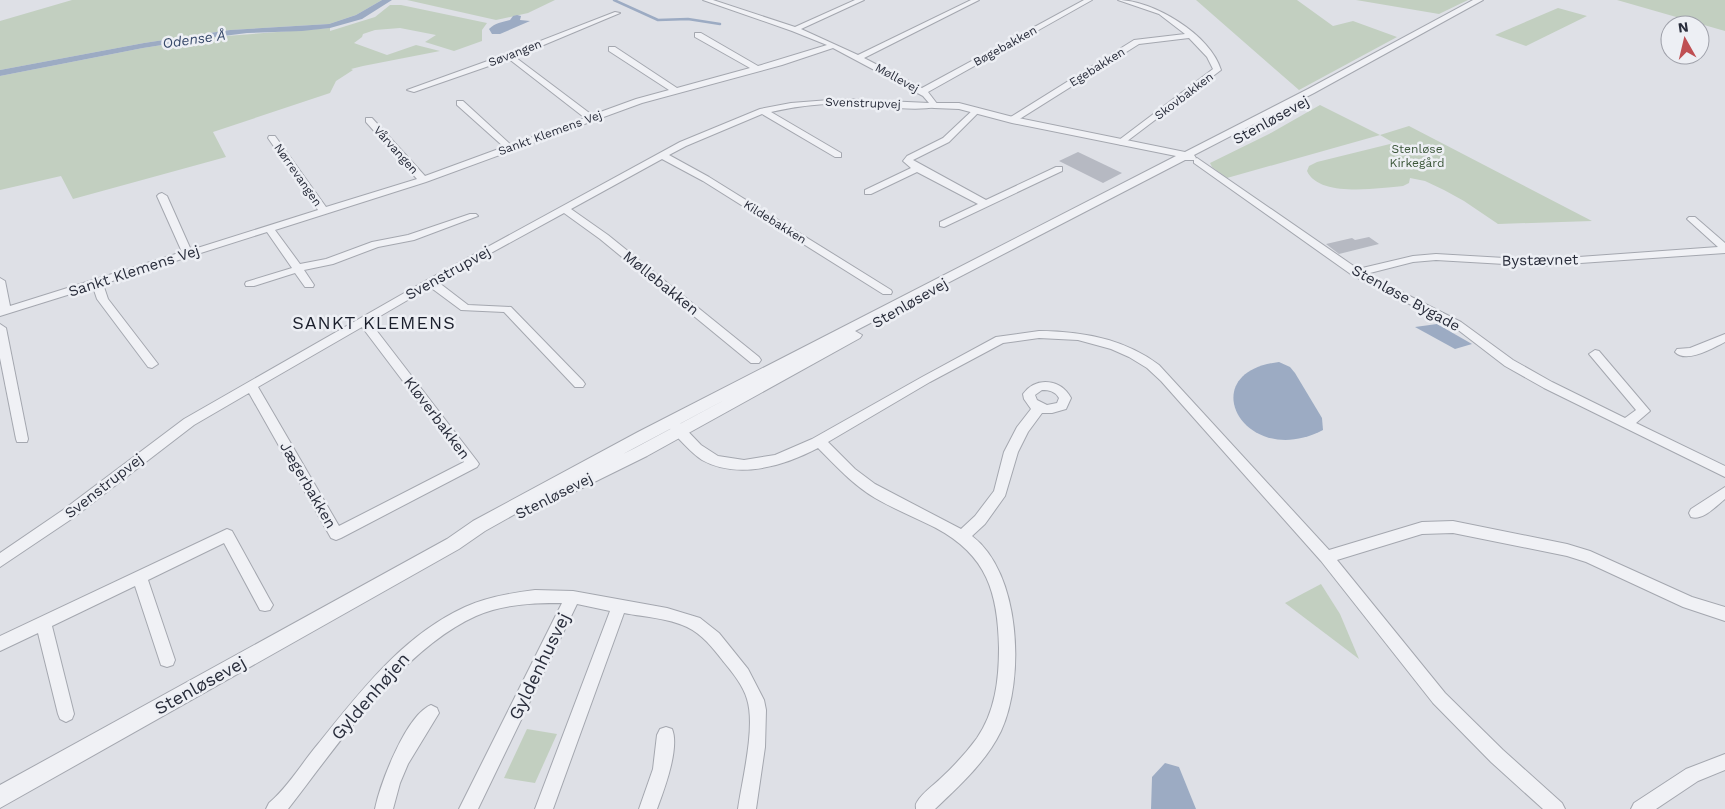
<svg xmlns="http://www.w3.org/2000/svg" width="1725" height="809" font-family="'Work Sans',sans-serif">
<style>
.green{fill:#c2cfc0}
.water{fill:#9cabc3}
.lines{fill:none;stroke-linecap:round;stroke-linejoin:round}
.stream{stroke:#9cabc3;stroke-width:2.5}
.building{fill:#b6b9c2}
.minor-casing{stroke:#a4a7af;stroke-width:2}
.tertiary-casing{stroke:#a4a7af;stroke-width:2}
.minor{fill:#f0f1f5;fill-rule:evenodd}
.tertiary{fill:#f0f1f5;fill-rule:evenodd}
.labels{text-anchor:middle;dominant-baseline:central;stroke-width:5;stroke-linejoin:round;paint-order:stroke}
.far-street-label{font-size:12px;fill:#292d3b;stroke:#edeff4}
.far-park-label{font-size:12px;fill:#3a5538;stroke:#edeff4}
.far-water-label{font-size:14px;font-style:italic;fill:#37496a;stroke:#edeff4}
.street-label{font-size:15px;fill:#292d3b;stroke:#edeff4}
.quarter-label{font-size:18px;letter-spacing:1px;fill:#1b1f2c;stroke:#edeff4}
.near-street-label{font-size:18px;fill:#292d3b;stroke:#edeff4}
</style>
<rect width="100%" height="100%" fill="#dee0e6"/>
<!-- green -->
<g class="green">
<path d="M72,0H382L356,15L329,24L230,30L144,43L0,70V21Z"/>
<path d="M407,0H555L528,13L496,20Z"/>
<path d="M1196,0H1297L1333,26L1353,21L1397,37L1299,90Z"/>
<path d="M1356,0H1468L1439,14Z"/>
<path d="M1617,0H1725V31Z"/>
<path d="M390,5H401L487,23L482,30V41L454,51L425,42L436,35L400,28L375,30L363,34L362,37L354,43L387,55L416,45L440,51L363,66L351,69L353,70L336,81L330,93L213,132L226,157L73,199L61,176L0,190V76L143,48L213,37L330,28V31L375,17Z"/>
<path d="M1558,8L1587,16L1526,46L1495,35Z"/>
<path d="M1320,105L1380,135L1409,126L1592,221L1498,224L1464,201L1444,190L1425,181L1410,178L1409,183L1403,186C1379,188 1319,198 1307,171L1309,166L1317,162L1394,143L1380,135L1227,178L1212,167L1210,163L1269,134Z"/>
<path d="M1321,584L1340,614L1359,659L1285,603Z"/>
<path d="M527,729L557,734L535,783L504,778Z"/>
</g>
<!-- water -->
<g class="water">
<path d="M382,0H392L362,19L330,28L302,31L247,33L200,39L143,48L0,76V70L144,43L230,30L329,24L356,15Z"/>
<path d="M517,15L521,16L520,20L530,21L500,34H492L489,29C495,23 502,22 510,20L513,16Z"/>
<path d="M1437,324L1472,344L1455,349L1415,327Z"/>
<path d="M1279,362L1290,367L1295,373L1322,418L1323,430C1244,471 1191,372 1279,362Z"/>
<path d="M1165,763L1179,767L1196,809H1151L1152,777Z"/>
</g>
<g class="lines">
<!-- stream -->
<path class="stream" d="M614,0L658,20L688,19L720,24"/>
</g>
<!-- building -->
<g class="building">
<path d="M1078,152L1122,173L1103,183L1059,161Z"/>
<path d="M1369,237L1379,244L1339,254L1326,244L1352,238L1355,240Z"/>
</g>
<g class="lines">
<defs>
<g id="minor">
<path d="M703,0H713L795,27L855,0H864L801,29L858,55L971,0H979L864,58L922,88L1084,0H1092L928,92L938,105L937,107C907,112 874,104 844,104C820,103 794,107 771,112L841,153V157H835L762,114L686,146L669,155L709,177L891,290L892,292L891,294H883L703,181L662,159L571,209L608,235L759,357L761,360L759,363H751L600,239L564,213L438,282L468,305L511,307L583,381L585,384L583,387H575L504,312L461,310L430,287L370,322L477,461L479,464L477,467L341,538L336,540L331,538L249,393L194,425L73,518L0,567V553L63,510L184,419L427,280L680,142L760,109L791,103L842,99L929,103L923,96L833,48L782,65L642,103L426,182L275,230L300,264L326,259L372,242L408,235L470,214H476L478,216L414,240L378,247L333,264L304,270L314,285L313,287H305L295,273L254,286H246L245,284L246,282L292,268L267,232L103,284L108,299L158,364L152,368L148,367L97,299L93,287L0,316V278L5,281L10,306L182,252L157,196L159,194L162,193L167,196L191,250L318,210L268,138L269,136H275L326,207L417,179L366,122V118H372L425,176L504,147L457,105V101H463L511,145L585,118L509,59L414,92L407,90L507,54L615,12L620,13L515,57L592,115L636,99L669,90L609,51V47H615L677,88L750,68L695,37V33H701L758,66L827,45L792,31ZM362,327L464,462L339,526L258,387Z"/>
<path d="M1118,0C1153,0 1211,35 1221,70L1122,145L1119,144V140L1213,69L1207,57L1189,38L1139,44L1015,122H1009V118L1134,40L1185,34L1159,14Z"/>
<path d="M975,108L979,111L978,113L949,142L913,160L986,200L1056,167H1062V171L944,227L940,226V222L978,204L917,172L871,194H865V190L911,168L903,161L907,156L943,138Z"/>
<path d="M1197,158L1358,269L1413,256L1436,254L1537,260L1718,247L1687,219L1689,217H1695L1725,243V253L1537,266L1436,260L1413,262L1366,274L1461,322L1513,360L1552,382L1625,418L1636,410L1589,354L1595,350L1599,351L1650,411L1636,423L1725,466V477L1544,388L1505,366L1453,326L1352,275L1194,163V159Z"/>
<path d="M0,324L6,328L28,439L27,442H17L16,439L0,358Z"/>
<path d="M1039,331C1081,331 1125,339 1159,365L1329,550L1422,522L1453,521L1567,544L1590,551L1692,597L1725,607V621L1683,607L1586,562L1567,556L1453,533L1422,534L1337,560L1445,693L1503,750L1562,803L1565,809H1543L1491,762L1433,703L1321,561L1161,381L1147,368L1129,357L1111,349L1078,340L1039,338L1003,343L930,382L828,442L855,469L875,484L961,529L975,516L994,491L1004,452L1017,427L1031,409L1024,399L1023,394C1036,376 1061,379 1071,398L1066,409L1052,413H1042L1028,432L1018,452L1005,496L985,524L972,536C1021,573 1025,679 1001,731C986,762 959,786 935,809H916C916,806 915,805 917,802C922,793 934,785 941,778C954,766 966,753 977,738C995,712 999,680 999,648C998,593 987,555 936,528C916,518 894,509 875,498C852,484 836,466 818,448C784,466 738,480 702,460C693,454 686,446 679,439C675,434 670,429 667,424L668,421H678L701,445L718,456L744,460L775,455L812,439L922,377L996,337ZM1042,390C1049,390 1055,391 1059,398L1057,403L1047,405L1037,400L1035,395Z"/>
<path d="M1725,334V342C1713,348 1686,364 1675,352L1677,349L1690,348Z"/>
<path d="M1725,487V499C1716,506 1703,521 1691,517L1689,513L1691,509Z"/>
<path d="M227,529L232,531L270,600L273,605L270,610L265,611L260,610L224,543L148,580L175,660L173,665L167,667L161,665L135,586L52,626L74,714L72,719L66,722L60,719L58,714L38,633L0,651V636Z"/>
<path d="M535,590L573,591L667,608L700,618L719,633L748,669L764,700L766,710L765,747L756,809H738C742,780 756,727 747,699C743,685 732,672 723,661C713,648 702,634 687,627C668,618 644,617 624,613L553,809H535L610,611L577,604L478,809H459L562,603C533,603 503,604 476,616C402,649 337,746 288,809H266L269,803C288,787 302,763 318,744C360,692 402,636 465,607C487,597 511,593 535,590Z"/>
<path d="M431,705L437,708L439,713L408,764L400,783L393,809H375C380,784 406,715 431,705Z"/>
<path d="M666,727L672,729C680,748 664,790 657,809H639L653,769L657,735L660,729Z"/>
<path d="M1725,754V770L1698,781L1656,809H1631L1634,803L1686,769Z"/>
</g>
<path id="tertiary" d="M1473,0H1483L1314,93L1194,155L1196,158L1195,160H1185L855,331L862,335L860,338L647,456L570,494L564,496L558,494L556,491L485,531L459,549L0,808V785L447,539L473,521L638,432L1176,156L1012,123L959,109L934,108L930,107V103H959L1013,117L1185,152L1308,89ZM730,397L635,448L623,454Z"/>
</defs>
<!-- minor casing -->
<use href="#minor" class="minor-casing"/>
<!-- tertiary casing -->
<use href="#tertiary" class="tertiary-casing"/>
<!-- minor -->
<use href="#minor" class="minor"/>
<!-- tertiary -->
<use href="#tertiary" class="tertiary"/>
</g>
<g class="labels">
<!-- far-street labels -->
<g class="far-street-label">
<text transform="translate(1005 46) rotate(-29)">Bøgebakken</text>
<text transform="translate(515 53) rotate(-21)">Søvangen</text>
<text transform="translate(1097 67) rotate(-32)">Egebakken</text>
<text transform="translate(897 78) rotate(29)">Møllevej</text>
<text transform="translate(1184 96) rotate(-37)">Skovbakken</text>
<text transform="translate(863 103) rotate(2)">Svenstrupvej</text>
<text transform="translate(550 133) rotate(-20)">Sankt Klemens Vej</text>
<text transform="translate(396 150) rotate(48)">Vårvangen</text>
<text transform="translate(298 175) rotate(55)">Nørrevangen</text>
<text transform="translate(775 222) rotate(32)">Kildebakken</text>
</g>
<!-- far-park labels -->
<g class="far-park-label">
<text x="1417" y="149">Stenløse<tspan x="1417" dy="14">Kirkegård</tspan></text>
</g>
<!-- far-water labels -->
<g class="far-water-label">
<text transform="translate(194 39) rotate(-8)">Odense Å</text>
</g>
<!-- street labels -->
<g class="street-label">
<text transform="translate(1271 120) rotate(-29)">Stenløsevej</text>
<text transform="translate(1540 260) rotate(-1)">Bystævnet</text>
<text transform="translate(134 271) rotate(-18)">Sankt Klemens Vej</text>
<text transform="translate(448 273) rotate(-29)">Svenstrupvej</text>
<text transform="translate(661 283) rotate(39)">Møllebakken</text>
<text transform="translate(1406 298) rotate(29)">Stenløse Bygade</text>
<text transform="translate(910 303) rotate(-30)">Stenløsevej</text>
<text transform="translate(437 418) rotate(53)">Kløverbakken</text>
<text transform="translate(308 485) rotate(60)">Jægerbakken</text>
<text transform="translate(104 486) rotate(-38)">Svenstrupvej</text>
<text transform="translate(554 496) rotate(-27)">Stenløsevej</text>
</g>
<!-- quarter labels -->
<g class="quarter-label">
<text x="374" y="322">SANKT KLEMENS</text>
</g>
<!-- near-street labels -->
<g class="near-street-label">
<text transform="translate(539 666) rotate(-64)">Gyldenhusvej</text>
<text transform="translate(200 685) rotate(-29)">Stenløsevej</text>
<text transform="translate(370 696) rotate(-49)">Gyldenhøjen</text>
</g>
</g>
<!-- north arrow -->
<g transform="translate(1685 40) rotate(352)"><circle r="24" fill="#edeff4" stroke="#9fa1aa"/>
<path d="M0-4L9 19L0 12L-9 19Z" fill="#bf4f53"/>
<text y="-8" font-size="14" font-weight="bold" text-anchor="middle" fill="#292d3b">N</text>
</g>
</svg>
